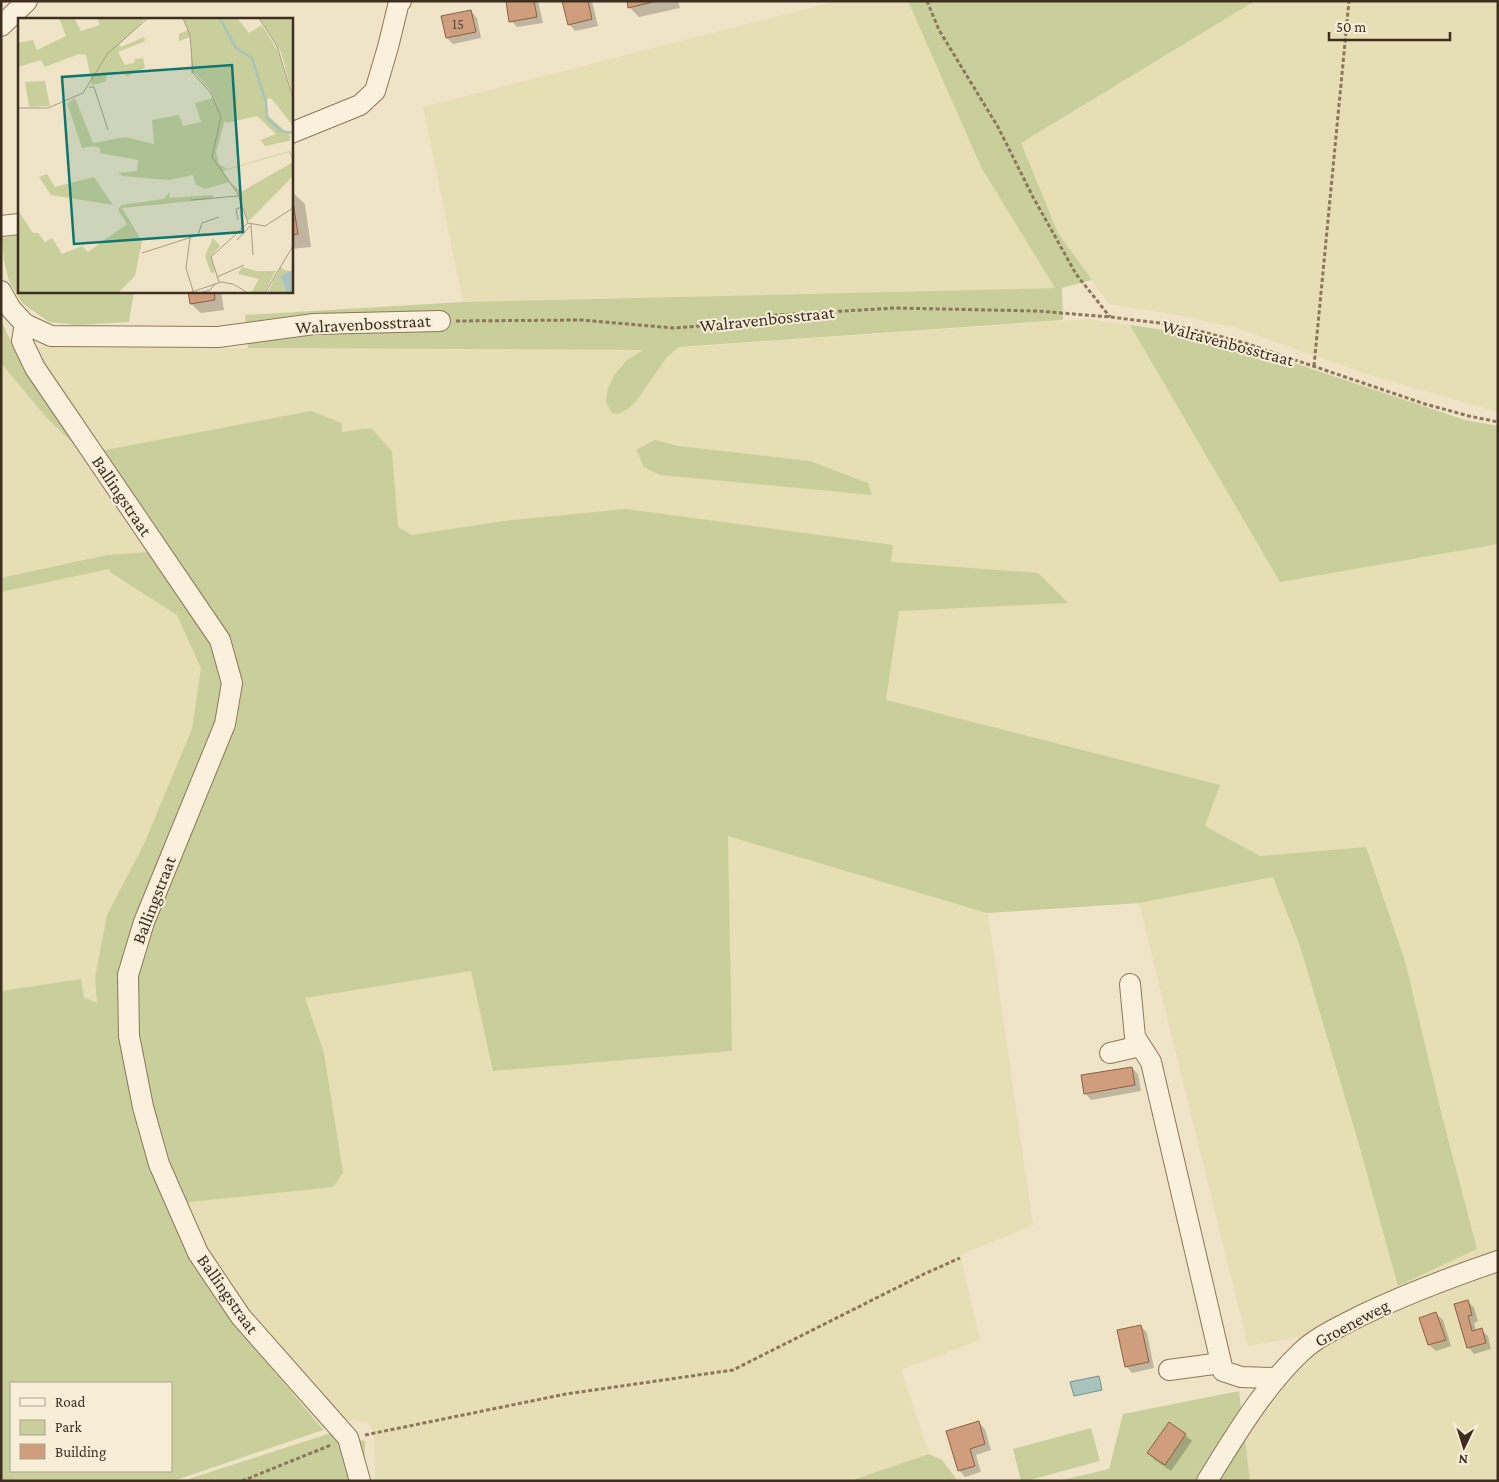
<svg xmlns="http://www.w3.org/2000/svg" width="1499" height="1482" font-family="'Crimson Pro',serif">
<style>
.farmland{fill:#e6deb5}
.green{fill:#c9cf9b;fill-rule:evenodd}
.water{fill:#a9c4bc;stroke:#6f938a}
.shadow{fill:#0003}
.building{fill:#cf9f7d;stroke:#8d5f41}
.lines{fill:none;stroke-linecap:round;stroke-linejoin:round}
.minor-casing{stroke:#8d765c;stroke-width:22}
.path{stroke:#8d765c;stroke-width:3;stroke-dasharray:4 2.5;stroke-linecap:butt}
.minor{stroke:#faf1dc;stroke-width:20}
.labels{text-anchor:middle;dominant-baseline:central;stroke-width:4;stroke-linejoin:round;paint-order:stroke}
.number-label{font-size:15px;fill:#624a37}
.street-label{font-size:18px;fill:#3d2e20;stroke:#f7eed8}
.inset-river{fill:none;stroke:#a9c4bc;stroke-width:2.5}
.inset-road{fill:none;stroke:#a89b85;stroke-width:1}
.view{fill:#0f766e;fill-opacity:0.15;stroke:#0f766e;stroke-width:2.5}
.inset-edge{fill:none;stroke:#3d2e20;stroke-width:2.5}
</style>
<rect width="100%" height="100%" fill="#f0e4c8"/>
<!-- farmland -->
<g class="farmland">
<path d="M837,1H908L981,167L1062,288L463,302L423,107Z"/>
<path d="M1255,1H1498V412L1369,375L1237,328L1172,314L1109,304L1058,233L1021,143Z"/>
<path d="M1088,319L1176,332L1285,360L1465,420L1498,426V1481H1250L1244,1433L1300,1368L1298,1337L1248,1346L1139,903L988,913L1033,1225L960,1255L980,1340L901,1370L929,1454L850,1481H375L374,1433L368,1423L353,1420L173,1481L171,1471V1383H11L1,1063L81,979L1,991V327L5,334L14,347L644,350Z"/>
</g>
<!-- green -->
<g class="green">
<path d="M908,1H1255L1021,143L1058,233L1092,280L1062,288L1063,320L679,347L667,357L637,400L628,409L618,414L612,413L606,402L608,388L615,374L627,360L643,350L248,348L245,315L463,302L1055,288L981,167Z"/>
<path d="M19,235V291H134L129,322L77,325L49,322L22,303L9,281L4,261L2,238Z"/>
<path d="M1,320L12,344L84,454L46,417L1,363Z"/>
<path d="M1130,325L1176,332L1285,360L1465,420L1498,426V544L1280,582Z"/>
<path d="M311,411L342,423V432L371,428L392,451L398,527L412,535L504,521L626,509L893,545L891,562L1038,573L1068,603L899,611L886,700L1220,785L1205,826L1260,856L1366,847L1405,961L1443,1120L1477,1249L1398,1286L1358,1141L1300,946L1273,877L1139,903L987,913L728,836L732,1051L493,1071L471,971L305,998L324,1053L343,1173L333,1187L181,1203L154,1116L135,1020L124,1016V1034L137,1100L167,1197L198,1270L265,1360L323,1430L173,1481H1V991L81,979L84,997L97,1003L95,978L107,915L144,844L192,729L201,668L177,615L110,572L109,569L1,592V578L107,555L150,552L89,453ZM165,566L189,572L172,569C206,605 240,644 236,697C235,713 229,727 224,742L162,888L151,883L205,760L220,708L224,683L219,647ZM11,1383H171V1471H11Z"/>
<path d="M655,440L678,446L810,461L868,483L872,495L660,475L644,467L636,450Z"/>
<path d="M1239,1391L1250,1481H1058L1109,1469L1123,1414Z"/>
<path d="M350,1427L356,1439L365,1441L364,1481H182Z"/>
<path d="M1091,1428L1100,1461L1026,1481H1021L1013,1449Z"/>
<path d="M929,1454L942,1460L958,1481H850Z"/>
</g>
<!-- water -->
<path class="water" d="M1099,1376L1102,1390L1074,1396L1070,1382Z"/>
<!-- shadow -->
<g class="shadow">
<path d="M507,1H538L543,23L517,27L511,21Z"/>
<path d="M563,1H592L598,26L575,31L569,24Z"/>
<path d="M628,1H678L680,8L639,17L629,7Z"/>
<path d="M471,11L477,18L481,38L453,44L447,38Z"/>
<path d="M291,191L305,204L311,247L291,249Z"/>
<path d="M189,291H221L224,310L201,313L191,304Z"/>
<path d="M1132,1068L1138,1074L1141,1091L1091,1100L1085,1093Z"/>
<path d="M1468,1301L1474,1308L1478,1321L1474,1323L1476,1331L1481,1330L1488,1336L1491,1349L1474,1354L1468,1347Z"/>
<path d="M1436,1314L1443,1320L1451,1346L1436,1351L1429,1345L1420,1319Z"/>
<path d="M1141,1326L1147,1333L1154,1368L1132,1373L1126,1366Z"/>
<path d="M978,1422L985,1429L991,1450L976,1455L981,1472L965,1477L959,1470Z"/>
<path d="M1169,1424L1185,1435L1192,1441L1171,1471L1155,1460L1149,1453Z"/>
</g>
<!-- building -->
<g class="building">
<path d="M506,1H534L537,17L509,22Z"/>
<path d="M562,1H588L592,19L568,25Z"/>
<path d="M627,1H657L628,8Z"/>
<path d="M471,10L476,32L446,38L441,16Z"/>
<path d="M291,190L298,234L291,235Z"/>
<path d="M188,291H214L215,300L190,304Z"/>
<path d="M1132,1067L1135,1085L1084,1094L1081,1075Z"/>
<path d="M1468,1300L1472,1315L1468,1316L1472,1331L1482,1328L1486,1343L1467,1348L1454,1304Z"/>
<path d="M1436,1312L1446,1340L1428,1345L1419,1318Z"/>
<path d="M1141,1325L1149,1362L1125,1367L1117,1330Z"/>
<path d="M979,1421L985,1444L970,1449L975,1466L958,1471L946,1431Z"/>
<path d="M1169,1422L1186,1434L1165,1465L1147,1453Z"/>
</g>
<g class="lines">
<defs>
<g id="minor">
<path d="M1,26L27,1"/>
<path d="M291,133L360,105L375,91L388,47L399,2L401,1"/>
<path d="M1,226L19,224"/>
<path d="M1,291L11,309L25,324L51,336L218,337L314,324L440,321"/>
<path d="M25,324L22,341L35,368L220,640L232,683L225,724L144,922L128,975L129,1036L143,1107L159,1164L198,1253L241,1317L348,1438L360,1481"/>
<path d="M1130,984L1135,1037L1151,1062L1223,1371L1241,1377L1276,1378"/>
<path d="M1110,1053L1140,1046"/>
<path d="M1169,1370L1221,1363"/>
<path d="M1207,1481C1235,1436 1263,1388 1301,1352C1318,1336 1339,1327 1360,1316C1404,1295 1451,1277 1498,1261"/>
</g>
</defs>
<!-- minor casing -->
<use href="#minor" class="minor-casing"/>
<!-- path -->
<g class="path">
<path d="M927,1L939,30L998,127L1033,197L1076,274L1110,317"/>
<path d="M456,321L581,320L674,328L712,325L777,315L895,308L1037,311L1110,317L1160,323L1203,332L1245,343L1425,404L1469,416L1498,422"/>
<path d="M1314,366L1349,1"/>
<path d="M365,1435L566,1394L733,1370L924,1274L960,1258"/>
<path d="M242,1481L331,1445"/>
</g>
<!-- minor -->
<use href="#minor" class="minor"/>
</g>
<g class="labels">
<!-- number labels -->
<g class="number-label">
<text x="458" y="24">15</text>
</g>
<!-- street labels -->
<g class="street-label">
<text transform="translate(767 319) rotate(-6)">Walravenbosstraat</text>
<text transform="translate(363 324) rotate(-3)">Walravenbosstraat</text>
<text transform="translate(1228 343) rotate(15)">Walravenbosstraat</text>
<text transform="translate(122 496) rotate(56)">Ballingstraat</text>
<text transform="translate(154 900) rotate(-69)">Ballingstraat</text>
<text transform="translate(228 1294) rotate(55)">Ballingstraat</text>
<text transform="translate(1352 1323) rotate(-28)">Groeneweg</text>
</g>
</g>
<!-- overview -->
<g transform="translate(18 18)">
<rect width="275" height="275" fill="#f0e4c8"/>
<path d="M41,0H56L63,13L82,7L79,0H128L101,27L103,29L126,19L127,23L100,34L107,47L116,45L117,41L125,40L127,50L109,58L101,53L89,57L87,64L74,67L68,37L61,36L27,49L23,42L0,49V25L15,22L19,32L48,18ZM166,0H219L231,15L244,7L260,33L275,84V108L253,80L248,82V96L273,118L271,123L247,128L242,122L258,116L239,98L208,105L207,102L198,134L201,146L209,151L272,133L275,141V158L231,203L227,199L224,181L212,164L223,174L275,144L271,134L205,153L212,164L187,171L178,167L175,157L151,162L104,158L100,155L119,153L120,142L81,135L83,131L76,128L64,130L49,85L57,80L75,125L107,119L136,126L134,102L161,97L165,108L183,104L177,85L195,80L201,91L193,73L177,55H173V19L161,23V16L170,12ZM242,0H275L274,76L263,34ZM27,63L32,88L11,89L7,64ZM29,156L37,169L76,159L95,187L33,177L21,159ZM152,173L151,180L195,177V181L104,190L124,223L117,258L100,275H0V192L15,215H20L27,224L34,220L44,236L64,228L70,234L109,206L100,192L103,187L146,181ZM195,220L202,228L193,238L197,254L193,255L187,238ZM224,249L239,253H258L246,275H233L241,261L220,256ZM263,249L266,252L274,253L262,258L269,275H249Z" fill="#c9cf9b"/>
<path d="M275,252V275H269L262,258Z" fill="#a9c4bc"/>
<path class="inset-river" d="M202,0L218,30L234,40L248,84L249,100L263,113L275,115"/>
<path class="inset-road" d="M165,0L172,17L175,55L193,75L203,99L194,139L220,176L230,205M241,0L259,28L275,81M71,69H76L90,112M0,90H30L65,75L90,35L130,0M173,182L220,178M220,202L218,191L224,189M230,205L247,208L275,190M233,206L235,237M172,220L168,250L175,273M219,222L232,208M124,235L180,217L184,205L201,199M199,259L226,247M201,264L193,239L230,205M171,275L203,264L215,266L230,275M182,275L192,272L198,265M247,275L275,228"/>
<path class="view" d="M214,47L225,214L56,226L44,59Z"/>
<rect width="275" height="275" class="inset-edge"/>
</g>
<!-- border -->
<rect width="1499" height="1482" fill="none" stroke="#3d2e20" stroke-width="5"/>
<!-- legend -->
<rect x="10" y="1382" width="162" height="90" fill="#f7eed8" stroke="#ada18e"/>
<rect x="20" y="1398" width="25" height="8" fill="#faf1dc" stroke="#ada18e"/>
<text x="55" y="1407" font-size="15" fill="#3d2e20">Road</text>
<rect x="20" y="1420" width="25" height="15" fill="#c9cf9b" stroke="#ada18e"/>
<text x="55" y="1432" font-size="15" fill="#3d2e20">Park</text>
<rect x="20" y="1444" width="25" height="15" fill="#cf9f7d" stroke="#ada18e"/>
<text x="55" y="1457" font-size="15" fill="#3d2e20">Building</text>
<!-- north arrow -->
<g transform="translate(1464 1447) rotate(184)" stroke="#f7eed8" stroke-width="4" paint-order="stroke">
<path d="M0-4L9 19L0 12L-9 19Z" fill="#3d2e20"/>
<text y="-8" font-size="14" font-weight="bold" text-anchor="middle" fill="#3d2e20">N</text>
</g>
<!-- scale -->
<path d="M1329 32v8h121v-8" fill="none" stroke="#3d2e20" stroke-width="2.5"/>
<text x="1336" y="32" font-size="15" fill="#3d2e20" stroke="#f7eed8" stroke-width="4" paint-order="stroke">50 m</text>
</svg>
